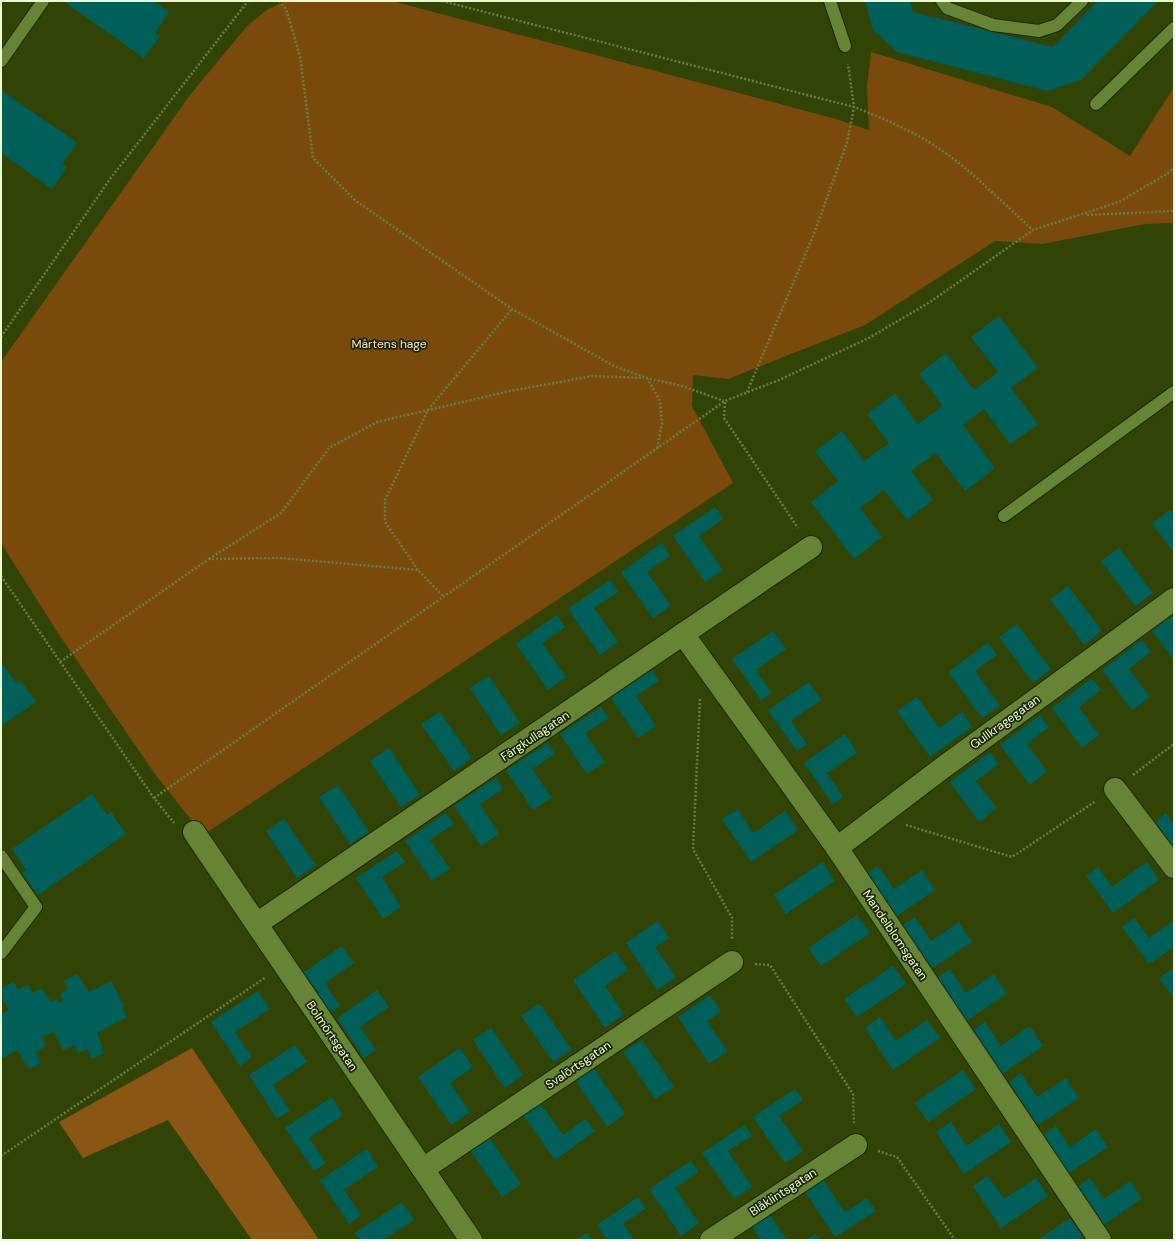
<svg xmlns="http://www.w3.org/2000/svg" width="1175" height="1241" font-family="'DM Sans',sans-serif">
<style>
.green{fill:#794a0b}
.forest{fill:#8a5613}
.building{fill:#005f58}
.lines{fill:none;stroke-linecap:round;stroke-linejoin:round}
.service-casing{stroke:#1b2900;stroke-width:14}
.minor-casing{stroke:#1b2900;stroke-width:24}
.path{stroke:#697b43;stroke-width:2.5;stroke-dasharray:2 2;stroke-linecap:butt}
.service{stroke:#678336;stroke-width:12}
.minor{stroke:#678336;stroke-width:22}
.labels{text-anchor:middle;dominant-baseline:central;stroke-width:3.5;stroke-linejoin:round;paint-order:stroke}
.park-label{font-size:12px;fill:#f1dfcc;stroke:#1d2808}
.street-label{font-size:12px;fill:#ebfcd4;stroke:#1d2808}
</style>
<rect width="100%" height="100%" fill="#314405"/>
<!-- green -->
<path class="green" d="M286,1H392L836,119L869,130L867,87L871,52L1052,107L1130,156L1174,87V223L1145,224L1042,244L995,241L865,325L728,379L693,375L692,406L733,483L203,835L155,774L58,633L1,543V362L190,95L247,26L268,9Z"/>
<!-- forest -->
<path class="forest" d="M192,1048L319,1240H252L168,1120L83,1158L59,1122Z"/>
<!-- building -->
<g class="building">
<path d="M63,1H153L169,12L155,33L160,36L144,58Z"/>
<path d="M684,1H698L691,3Z"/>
<path d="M865,1H910L913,12L1053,47L1097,1H1158L1081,80L1048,91L897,52L873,30Z"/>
<path d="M1,90L77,143L62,164L67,167L52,189L1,153Z"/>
<path d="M999,316L1038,368L1011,388L1038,424L1010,444L984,409L963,425L995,468L965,491L936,453L911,471L933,500L907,520L884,490L860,508L882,537L854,559L811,502L838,481L815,451L842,431L864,461L889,443L867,414L895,393L918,424L943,406L919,374L946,353L974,390L998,372L971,337Z"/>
<path d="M715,507L723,519L699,536L723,570L705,582L673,536Z"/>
<path d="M1170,510L1174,515V553L1152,523Z"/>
<path d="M662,543L670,556L647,572L671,606L653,618L621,572Z"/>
<path d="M1119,548L1153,593L1135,606L1101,561Z"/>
<path d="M610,580L618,592L594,608L618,642L600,655L568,609Z"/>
<path d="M1068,586L1102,631L1084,645L1050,599Z"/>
<path d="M557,615L565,627L542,643L566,677L548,690L516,644Z"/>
<path d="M1174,615V660L1152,631Z"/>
<path d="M1017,624L1051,669L1033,683L999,637Z"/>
<path d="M773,631L786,649L756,670L772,693L761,700L732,659Z"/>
<path d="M1142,640L1151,652L1129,669L1150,697L1132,710L1102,670Z"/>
<path d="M988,643L997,655L975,671L1000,706L982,718L948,672Z"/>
<path d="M1,662L16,683L20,680L36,702L1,726Z"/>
<path d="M652,670L659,681L636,696L656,726L638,738L611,698Z"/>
<path d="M489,676L520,723L501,735L470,688Z"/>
<path d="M1092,678L1101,690L1079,707L1099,735L1082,748L1052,708Z"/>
<path d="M809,682L821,700L791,721L807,744L797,751L768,710Z"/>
<path d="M917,697L939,728L962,712L972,727L930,757L897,711Z"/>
<path d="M601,707L609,718L585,733L605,762L587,774L560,734Z"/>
<path d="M440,712L472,758L454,771L421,724Z"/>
<path d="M1040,715L1049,727L1027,744L1047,771L1030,785L1000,745Z"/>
<path d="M845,734L857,753L827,773L843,797L833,804L804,763Z"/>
<path d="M548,743L555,754L532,769L552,798L533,810L506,770Z"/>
<path d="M389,748L420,795L401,807L370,761Z"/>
<path d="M990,752L999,764L976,781L997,808L979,822L950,782Z"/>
<path d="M496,778L503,789L480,804L499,834L481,846L454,806Z"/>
<path d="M338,785L369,832L350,844L319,797Z"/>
<path d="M92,794L107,815L111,812L126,834L38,895L22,873L26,870L12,849Z"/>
<path d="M738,809L753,833L785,811L798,830L751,862L722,819Z"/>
<path d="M446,813L454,824L430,840L450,869L432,881L405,841Z"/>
<path d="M1166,813L1174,824V847L1155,822Z"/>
<path d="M284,819L316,865L297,878L266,831Z"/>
<path d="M397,851L405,862L382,877L401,907L383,919L356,878Z"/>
<path d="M822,862L835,881L786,914L774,895Z"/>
<path d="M1147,862L1159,880L1113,913L1086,876L1098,867L1112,887Z"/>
<path d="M878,866L894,889L922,870L935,890L894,918L865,874Z"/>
<path d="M857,915L870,933L821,966L808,948Z"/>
<path d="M915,917L931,941L959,922L972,942L931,969L902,926Z"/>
<path d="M1134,918L1149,938L1174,920V947L1149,964L1122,927Z"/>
<path d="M658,921L669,938L655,947L676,977L657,990L626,943Z"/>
<path d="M342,946L354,963L325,983L340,1006L329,1014L301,974Z"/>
<path d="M615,951L628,970L605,986L624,1014L605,1028L573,980Z"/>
<path d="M893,966L906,984L857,1017L844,999Z"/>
<path d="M950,969L966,993L994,974L1007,994L966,1021L937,978Z"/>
<path d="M1172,969L1174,973V998L1159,978Z"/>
<path d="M77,974L89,992L111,981L124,1006L122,1007L127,1017L97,1033L104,1053L92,1059L87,1049L78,1053L74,1045L63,1050L54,1032L42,1037L46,1046L36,1052L41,1063L29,1069L17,1050L1,1059V1014L9,1010L2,998L4,997L1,988L14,982L18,990L28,984L32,993L42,988L51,1002L57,999L59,1003L63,1001L60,994L68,989L64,981Z"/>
<path d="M377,990L389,1007L360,1027L376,1050L364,1058L337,1018Z"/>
<path d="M258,991L270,1009L235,1032L252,1057L240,1066L211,1022Z"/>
<path d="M710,995L721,1012L707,1021L728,1051L709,1064L678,1017Z"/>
<path d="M539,1003L572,1050L553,1062L521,1016Z"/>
<path d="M880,1017L896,1041L927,1020L940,1038L893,1070L865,1028Z"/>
<path d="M985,1022L1001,1046L1030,1026L1043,1046L1002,1074L973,1030Z"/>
<path d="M491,1028L523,1075L505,1088L473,1040Z"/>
<path d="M642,1040L674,1087L655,1099L623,1052Z"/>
<path d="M295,1045L307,1062L273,1085L290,1111L277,1119L249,1075Z"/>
<path d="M460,1048L473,1067L450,1083L470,1112L451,1125L418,1077Z"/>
<path d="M593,1067L625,1114L607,1127L575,1080Z"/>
<path d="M963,1070L976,1089L928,1122L915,1103Z"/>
<path d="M1021,1073L1037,1097L1066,1078L1079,1098L1038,1125L1009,1082Z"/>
<path d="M795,1089L803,1100L779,1116L803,1151L785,1163L753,1117Z"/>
<path d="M332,1097L343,1115L309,1138L326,1163L314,1171L285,1128Z"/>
<path d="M540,1103L563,1135L586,1119L595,1131L555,1160L523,1115Z"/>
<path d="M951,1122L967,1146L999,1124L1011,1142L964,1174L936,1132Z"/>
<path d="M744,1125L752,1136L728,1151L752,1187L734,1199L702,1153Z"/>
<path d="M1056,1126L1070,1147L1096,1129L1108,1147L1068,1174L1042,1136Z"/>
<path d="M489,1137L521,1184L502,1197L470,1150Z"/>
<path d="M367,1149L378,1167L344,1190L361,1215L349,1224L320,1180Z"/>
<path d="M691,1161L699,1172L675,1188L699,1223L681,1236L649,1189Z"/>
<path d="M988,1176L1004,1199L1036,1178L1048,1196L1001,1228L973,1186Z"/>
<path d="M822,1178L845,1212L867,1198L876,1211L835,1237L804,1190Z"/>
<path d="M1090,1178L1104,1199L1130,1181L1142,1199L1102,1226L1076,1188Z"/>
<path d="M638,1197L646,1208L623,1224L634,1240H607L597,1225Z"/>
<path d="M402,1202L414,1220L383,1240H360L355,1233Z"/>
<path d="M770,1215L787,1240H761L752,1226Z"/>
<path d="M1070,1218L1083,1237L1078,1240H1038Z"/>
<path d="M587,1233L591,1240H577Z"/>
<path d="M815,1234L819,1240H806Z"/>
</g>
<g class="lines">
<defs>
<g id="service">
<path d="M830,1L845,46"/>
<path d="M942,1L947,8L993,25L1039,31L1057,25L1082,1"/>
<path d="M1,61L43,1"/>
<path d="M1096,104L1174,28"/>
<path d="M1004,516L1174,392"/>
<path d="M1,856L36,907L1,953"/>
</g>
<g id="minor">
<path d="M683,634L837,848L1100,1240"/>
<path d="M1115,789L1174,867"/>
<path d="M194,832L471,1240"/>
<path d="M837,848L941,769L1174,599"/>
<path d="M258,923L811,547"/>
<path d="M423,1169L732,962"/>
<path d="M711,1240L856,1145"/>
</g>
</defs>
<!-- service casing -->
<use href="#service" class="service-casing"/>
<!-- minor casing -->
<use href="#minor" class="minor-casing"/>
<!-- path -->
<g class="path">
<path d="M279,1L286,9L300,56L313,158L356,201L512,309L614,366L647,378L682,386L724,401"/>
<path d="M442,1L854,107C888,120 922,135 951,157C980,179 1006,206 1033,230"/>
<path d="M1087,215L1174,211"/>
<path d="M1,337L110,179L248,1"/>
<path d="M647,378L660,401L662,424L657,449"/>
<path d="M747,392L813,236L847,143L854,107L848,64"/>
<path d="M725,402L724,418L798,528"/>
<path d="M209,559L281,513L329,448L377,422L510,391L593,376L644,378"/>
<path d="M418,570L385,522V500L428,410L512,309"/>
<path d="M1,576L154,798L174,823"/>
<path d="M60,662L209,559L280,558L418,570L444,597"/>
<path d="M700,699L693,849L732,918V940"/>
<path d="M1133,775L1174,744"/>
<path d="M154,798L725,401L779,380L869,338L930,302L1033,230L1119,202L1165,175L1174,168"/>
<path d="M906,825L1012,857L1096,801"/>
<path d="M755,964L770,965L853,1094L854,1123"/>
<path d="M878,1151L897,1157L955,1240"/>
<path d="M1,1156L266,977"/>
</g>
<!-- service -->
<use href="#service" class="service"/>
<!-- minor -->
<use href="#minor" class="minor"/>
</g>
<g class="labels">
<!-- park labels -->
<g class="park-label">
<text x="389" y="344">Mårtens hage</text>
</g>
<!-- street labels -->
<g class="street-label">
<text transform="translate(1005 722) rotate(-36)">Gullkragegatan</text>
<text transform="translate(535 736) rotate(-34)">Färgkullagatan</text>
<text transform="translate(895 935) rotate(56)">Mandelblomsgatan</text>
<text transform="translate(332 1036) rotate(56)">Bolmörtsgatan</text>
<text transform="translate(578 1065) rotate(-34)">Svalörtsgatan</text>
<text transform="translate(783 1192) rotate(-33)">Blåklintsgatan</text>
</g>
</g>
<!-- border -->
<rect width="1175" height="1241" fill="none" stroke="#ebfcd4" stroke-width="4"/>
</svg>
